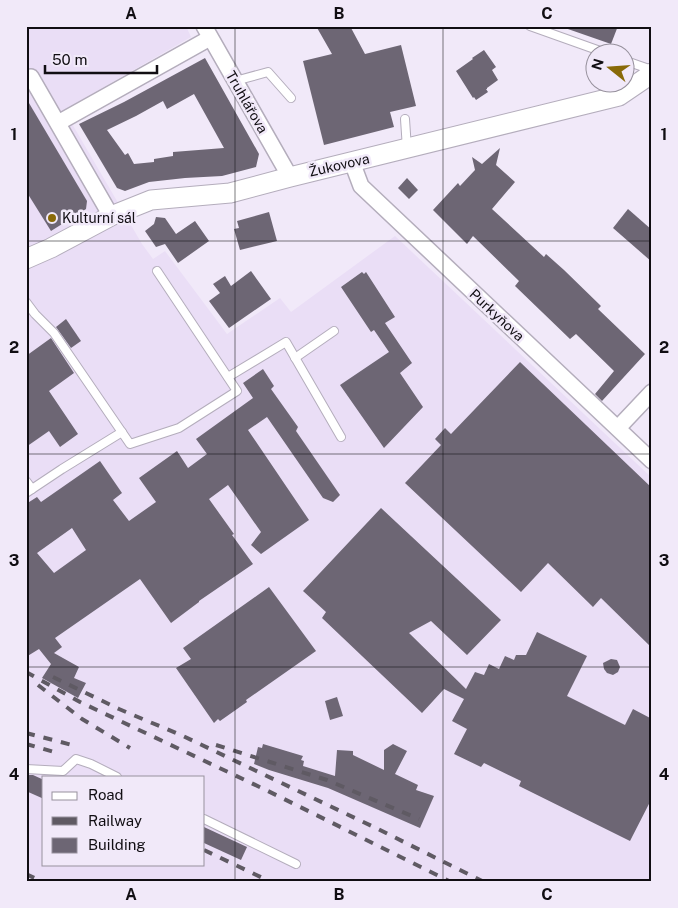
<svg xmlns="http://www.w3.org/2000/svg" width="678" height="908" font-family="'Public Sans',sans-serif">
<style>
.built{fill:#eadef6;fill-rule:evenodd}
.building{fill:#6d6674;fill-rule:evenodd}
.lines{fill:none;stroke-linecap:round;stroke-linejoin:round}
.service-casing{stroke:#b4adbc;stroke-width:10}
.minor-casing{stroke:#b4adbc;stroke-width:18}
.tertiary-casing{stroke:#b4adbc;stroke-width:21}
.service{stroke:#fff;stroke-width:8}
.minor{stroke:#fff;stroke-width:15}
.tertiary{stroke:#fff;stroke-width:19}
.rail{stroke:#5f5a63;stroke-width:4;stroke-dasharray:9 9;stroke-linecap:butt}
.grid{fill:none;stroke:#110e13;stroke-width:1;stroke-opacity:0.55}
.poi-dot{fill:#896a08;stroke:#f1e9f9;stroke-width:2}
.labels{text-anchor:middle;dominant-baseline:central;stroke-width:5;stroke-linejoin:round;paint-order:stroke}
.street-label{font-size:14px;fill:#110e13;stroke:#f1e9f9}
.poi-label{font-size:14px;fill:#110e13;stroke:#f1e9f9;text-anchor:start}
.neatline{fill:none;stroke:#110e13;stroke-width:2}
.grid-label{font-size:16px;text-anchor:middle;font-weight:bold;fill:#110e13}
</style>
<rect width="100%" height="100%" fill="#f1e9f9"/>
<!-- built -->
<path class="built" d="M26,26H186L191,37L64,110L142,244L153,259L165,251L227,334L280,298L291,312L395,236L652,478V882H26ZM44,777H204V864H44Z"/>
<!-- building -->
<g class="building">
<path d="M316,26H350L365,54L401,45L416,106L390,112L394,127L324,145L303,61L332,54Z"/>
<path d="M565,26H618L611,44L565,28Z"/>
<path d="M484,50L496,67L492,70L498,80L487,88V89H486L488,92L476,100L474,97L473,98L456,71L473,59L472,58Z"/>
<path d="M205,58L259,154L256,167L222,176L185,178L149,182L125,191L117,188L79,124L124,102ZM194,94L224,148L173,152V156L154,159V162L134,164L128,153L125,155L107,130L136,116L163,101L167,109Z"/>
<path d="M26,98L87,201L86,209L51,231L26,191Z"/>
<path d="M500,148L496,165L515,182L492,209L544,257L546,254L564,270L601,306L598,309L645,354L602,401L595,394L614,371L576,334L570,339L515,286L519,281L473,236L467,244L433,210L458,183L460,186L475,170L472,157L482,164Z"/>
<path d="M407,178L418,190L409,199L398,188Z"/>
<path d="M628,209L652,230V262L613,228Z"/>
<path d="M269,212L277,241L240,250L234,229L239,228L237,221Z"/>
<path d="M156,217L165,218L176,234L195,221L209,241L178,263L165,244L156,247L145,231L154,224Z"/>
<path d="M251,271L271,299L229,328L209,301L220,293L213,284L225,276L231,286Z"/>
<path d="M362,272L364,274L366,272L395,317L385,323L412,363L400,373L423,407L384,448L340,385L389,352L374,330L371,332L341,287Z"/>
<path d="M66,319L81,341L71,348L56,327Z"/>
<path d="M51,338L74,373L49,391L78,434L60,447L49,431L26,447V356Z"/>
<path d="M520,362L652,488V648L601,598L593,607L548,563L521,592L405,483L441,445L435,439L445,428L451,434Z"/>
<path d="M263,369L274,386L271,389L298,427L296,431L340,495L333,502L323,498L267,417L248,430L309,520L261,554L251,545L261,532L228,485L209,499L234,534L232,535L253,564L199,601V602L171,623L140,579L55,638L62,647L54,653L79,667L74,678L86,683L78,698L42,678L51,664L39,649L26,657V504L37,497L41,502L100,461L122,493L113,500L129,521L156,502L139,478L177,451L188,468L207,454L196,439L253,398L243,383ZM72,528L86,550L54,573L37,553Z"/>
<path d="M381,508L501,620L467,655L431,621L409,633L466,689L475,672L484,675L489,664L499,669L505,656L514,660L516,655H526L537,632L587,656L567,696L625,725L633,709L652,719V798L630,841L519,786L521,781L484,763L481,767L454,754L467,729L452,721L464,699L444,689L422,713L322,618L326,612L303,591Z"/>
<path d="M269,587L316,651L246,700L247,702L220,721L218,719L214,723L176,668L191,659L183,648Z"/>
<path d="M611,659L617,660L620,667L618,672L613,675L607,673L604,669L603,663Z"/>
<path d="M337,697L343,716L330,720L325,701Z"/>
<path d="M263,744L303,756L301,760L304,761L303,766L335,776L337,750L353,751V755L384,770V750L393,744L407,751L395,774L418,785L416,790L434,796L420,828L328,788L269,770L254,764L258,747L262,748Z"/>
<path d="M26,775H33L44,780V799L26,791Z"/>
<path d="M204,827L247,847L241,860L204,843Z"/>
</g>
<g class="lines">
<defs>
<g id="service">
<path d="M530,26L603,52"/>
<path d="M626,61L652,70"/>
<path d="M235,81L268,72L291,98"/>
<path d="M405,119L407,149"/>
<path d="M26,302L35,314L54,333L130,444L179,428L237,391L157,271"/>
<path d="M295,358L334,331"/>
<path d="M228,377L286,342L341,437"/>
<path d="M26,481L32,489"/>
<path d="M26,493L62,469L122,432"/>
<path d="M26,769L63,771L76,759L91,764L117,777"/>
<path d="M204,819L296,864"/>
</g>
<g id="minor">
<path d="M204,26L290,177"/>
<path d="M31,77L111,216"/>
<path d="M58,123L210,38"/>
<path d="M352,162L361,186L652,461"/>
<path d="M618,428L652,392"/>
</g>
<path id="tertiary" d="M26,259L51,248L111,216L151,200L230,193L290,177L619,96L644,79L652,73"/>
</defs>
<!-- service casing -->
<use href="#service" class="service-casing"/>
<!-- minor casing -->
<use href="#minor" class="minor-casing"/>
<!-- tertiary casing -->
<use href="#tertiary" class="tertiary-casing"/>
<!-- service -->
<use href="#service" class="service"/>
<!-- minor -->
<use href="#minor" class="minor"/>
<!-- tertiary -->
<use href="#tertiary" class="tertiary"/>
<!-- rail -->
<g class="rail">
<path d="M26,672L80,702L266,790L451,882"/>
<path d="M53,677L119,709L183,736L378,829L484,882"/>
<path d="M38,685L82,719L130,748"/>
<path d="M26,733L76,746"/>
<path d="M26,744L58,753"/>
<path d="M216,745L327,780L419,819"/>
<path d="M204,850L271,882"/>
<path d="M26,874L43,882"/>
</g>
</g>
<!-- grid -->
<path class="grid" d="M235,26V882M443,26V882M26,241H652M26,454H652M26,667H652"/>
<!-- markers -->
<circle class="poi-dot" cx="52" cy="218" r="5"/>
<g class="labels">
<!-- street labels -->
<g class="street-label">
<text transform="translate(247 102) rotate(60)">Truhlářova</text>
<text transform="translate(339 165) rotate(-13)">Žukovova</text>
<text transform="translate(497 315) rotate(43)">Purkyňova</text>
</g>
<!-- poi labels -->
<g class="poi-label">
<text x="62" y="218">Kulturní sál</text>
</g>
</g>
<!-- border -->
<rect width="678" height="908" fill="none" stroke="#f1e9f9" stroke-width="55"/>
<!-- legend -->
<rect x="42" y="776" width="162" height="90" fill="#f1e9f9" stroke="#97919d"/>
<rect x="52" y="792" width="25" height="8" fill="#ffffff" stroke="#97919d"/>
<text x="88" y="800" font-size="15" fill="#110e13">Road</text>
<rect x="52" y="817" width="25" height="8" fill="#5f5a63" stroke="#97919d"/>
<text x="88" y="826" font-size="15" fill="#110e13">Railway</text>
<rect x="52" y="838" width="25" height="15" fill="#6d6674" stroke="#97919d"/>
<text x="88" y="850" font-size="15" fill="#110e13">Building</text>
<!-- north arrow -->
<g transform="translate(610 68) rotate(287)"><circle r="24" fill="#f1e9f9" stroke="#97919d"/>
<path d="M0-4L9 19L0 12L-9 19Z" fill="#896a08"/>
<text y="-8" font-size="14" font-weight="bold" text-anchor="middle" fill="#110e13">N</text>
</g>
<!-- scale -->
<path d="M45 65v8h112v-8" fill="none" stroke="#110e13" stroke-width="2.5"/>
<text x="52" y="65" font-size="15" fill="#110e13" stroke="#f1e9f9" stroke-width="4" paint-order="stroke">50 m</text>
<rect x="28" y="28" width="622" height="852" class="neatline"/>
<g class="grid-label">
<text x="131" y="19">A</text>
<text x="339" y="19">B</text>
<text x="547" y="19">C</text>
<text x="14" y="140">1</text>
<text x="664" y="140">1</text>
<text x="14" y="353">2</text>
<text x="664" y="353">2</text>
<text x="14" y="566">3</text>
<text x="664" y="566">3</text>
<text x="14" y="780">4</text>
<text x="664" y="780">4</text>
<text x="131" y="900">A</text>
<text x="339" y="900">B</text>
<text x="547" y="900">C</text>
</g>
</svg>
